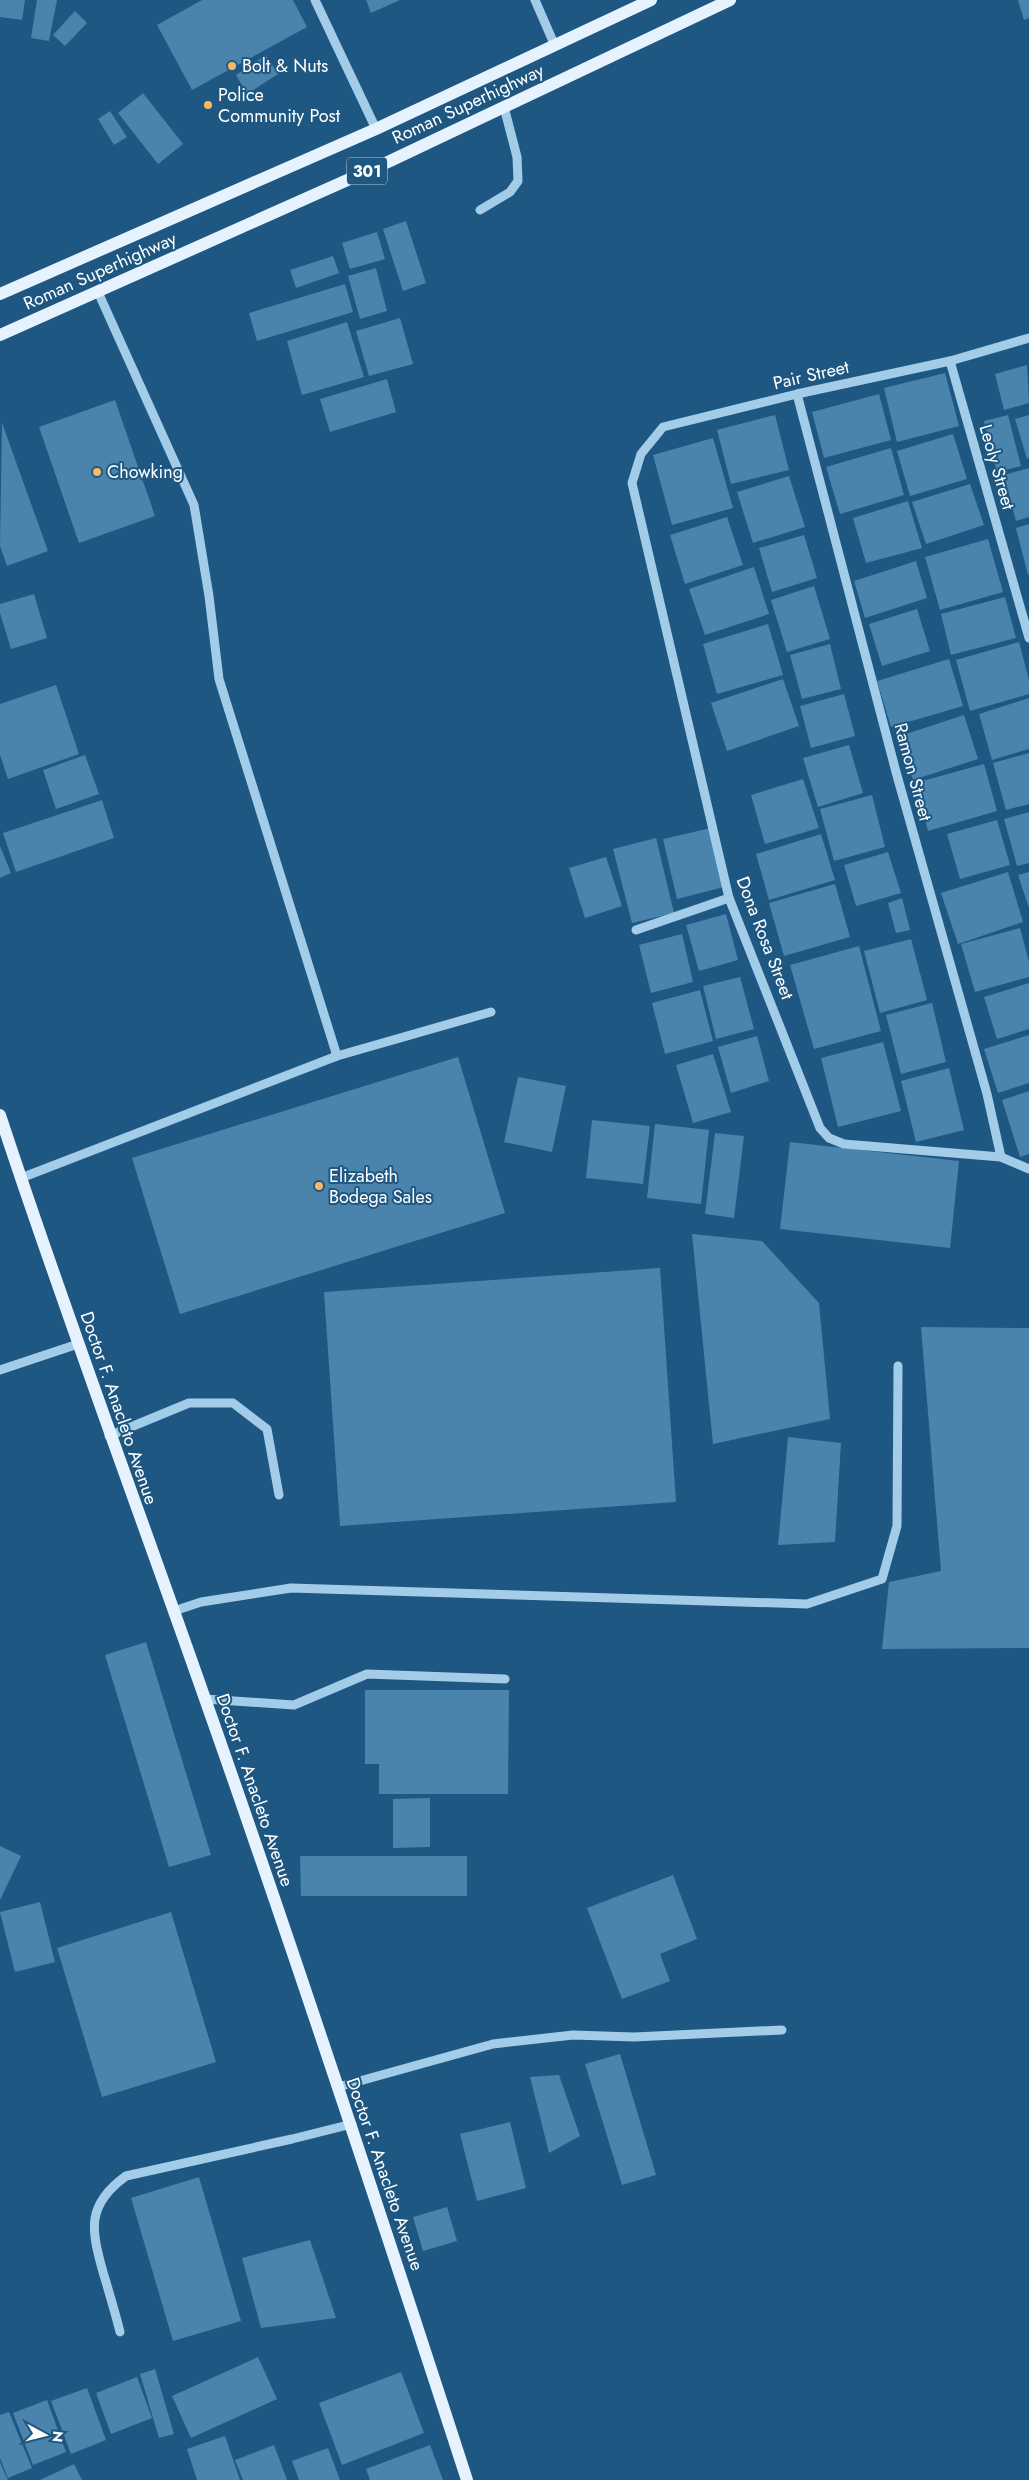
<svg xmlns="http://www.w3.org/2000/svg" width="1029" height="2480" font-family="Jost,sans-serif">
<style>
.building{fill:#4a83ac}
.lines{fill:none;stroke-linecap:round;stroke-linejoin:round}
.minor{stroke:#a3cce9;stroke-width:9}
.major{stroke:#e6f3fe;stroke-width:12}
.poi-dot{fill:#f8b962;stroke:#1e5781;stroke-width:2}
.labels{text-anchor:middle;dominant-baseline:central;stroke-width:4;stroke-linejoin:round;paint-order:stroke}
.shield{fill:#1e5781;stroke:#bccdd9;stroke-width:1}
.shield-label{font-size:16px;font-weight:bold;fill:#fff}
.poi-label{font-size:18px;fill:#fff;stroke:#1e5781;text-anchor:start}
.street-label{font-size:18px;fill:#fff;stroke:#1e5781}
</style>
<rect width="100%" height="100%" fill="#1e5781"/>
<!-- building -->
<g class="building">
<path d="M0,0H25L22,20L0,17Z"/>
<path d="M37,0H57L49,41L31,38Z"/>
<path d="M202,0H293L307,27L192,90L157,25Z"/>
<path d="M366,0H400L371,13Z"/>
<path d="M1018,0H1029V18L1024,20Z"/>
<path d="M75,11L87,23L65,46L53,35Z"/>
<path d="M266,55L278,74L247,94L236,75Z"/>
<path d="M143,93L183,144L158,164L118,113Z"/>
<path d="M110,111L127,137L114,145L98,119Z"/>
<path d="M406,221L426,283L403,291L383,229Z"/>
<path d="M377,232L385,259L350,269L342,243Z"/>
<path d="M333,256L339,273L296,288L290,270Z"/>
<path d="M376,268L387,311L360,319L348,276Z"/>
<path d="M345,284L353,312L257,341L249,313Z"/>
<path d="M400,318L413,364L369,376L356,331Z"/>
<path d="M347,322L364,377L302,395L287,341Z"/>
<path d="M1027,365L1029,403L1004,410L995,374Z"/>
<path d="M945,373L959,426L897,442L884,388Z"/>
<path d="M387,379L396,412L330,432L320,399Z"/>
<path d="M879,394L891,440L824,458L812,412Z"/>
<path d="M115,400L155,516L79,543L39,427Z"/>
<path d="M775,415L789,470L731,484L717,430Z"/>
<path d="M1008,415L1021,466L997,472L984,421Z"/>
<path d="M1029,415V458L1027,459L1015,419Z"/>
<path d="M2,423L48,551L7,566L0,546Z"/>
<path d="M953,434L967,479L910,496L897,451Z"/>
<path d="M713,438L733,508L672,525L653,455Z"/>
<path d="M891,448L904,495L840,514L826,467Z"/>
<path d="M1029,468V517L1016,521L1004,475Z"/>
<path d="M789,476L805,527L753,543L737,492Z"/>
<path d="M970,484L984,525L926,544L912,502Z"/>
<path d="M908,501L922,548L866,563L853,518Z"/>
<path d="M727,517L743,565L685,584L670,535Z"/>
<path d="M1029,524V575H1028L1016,528Z"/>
<path d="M804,535L817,578L772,592L759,548Z"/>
<path d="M988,539L1003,592L940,610L925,557Z"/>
<path d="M916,561L927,598L865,618L854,581Z"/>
<path d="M754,567L769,614L705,635L689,589Z"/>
<path d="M814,586L830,639L787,652L771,600Z"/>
<path d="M34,594L47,638L11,649L0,613V604Z"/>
<path d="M1005,597L1016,638L951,655L941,614Z"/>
<path d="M917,609L930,651L882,666L869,624Z"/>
<path d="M768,624L783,675L717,694L703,644Z"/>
<path d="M1019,642L1029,680V694L970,711L956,660Z"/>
<path d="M830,644L841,689L802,699L790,655Z"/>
<path d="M949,659L963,706L891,727L877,681Z"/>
<path d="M783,679L799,726L727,751L711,703Z"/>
<path d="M56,685L79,754L8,779L0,755V704Z"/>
<path d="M844,694L855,736L811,748L800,706Z"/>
<path d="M1029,698V749L992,760L979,714Z"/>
<path d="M964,715L978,759L913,780L900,736Z"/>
<path d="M849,745L863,793L818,807L803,758Z"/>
<path d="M1029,753V804L1006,810L993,763Z"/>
<path d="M85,755L99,794L56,809L43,770Z"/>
<path d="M984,764L997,811L928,831L915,783Z"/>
<path d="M803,779L819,828L765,844L751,795Z"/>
<path d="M872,795L885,847L834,861L820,809Z"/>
<path d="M102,800L114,838L16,872L3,833Z"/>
<path d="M1029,812V863L1017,866L1004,819Z"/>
<path d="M997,820L1010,865L960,879L947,834Z"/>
<path d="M711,828L724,887L677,899L663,839Z"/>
<path d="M821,834L835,880L769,900L756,854Z"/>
<path d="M656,838L674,913L632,923L613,849Z"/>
<path d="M0,846L11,873L0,878Z"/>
<path d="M888,852L901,893L856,906L844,865Z"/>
<path d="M606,857L622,906L585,918L569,868Z"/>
<path d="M1008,872L1023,922L958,944L941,893Z"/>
<path d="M1029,872V908L1018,875Z"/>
<path d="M835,884L850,937L784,956L769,903Z"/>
<path d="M902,898L910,930L896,933L888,903Z"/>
<path d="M726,914L738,960L699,971L686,925Z"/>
<path d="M1020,928L1029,962V977L975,992L961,944Z"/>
<path d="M682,934L693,982L651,993L639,945Z"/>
<path d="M911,939L927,1000L880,1013L864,951Z"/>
<path d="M859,946L881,1031L814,1049L790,965Z"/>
<path d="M740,977L754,1029L716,1039L703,986Z"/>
<path d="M1029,983V1029L997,1039L984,997Z"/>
<path d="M700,990L713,1041L665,1054L652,1003Z"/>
<path d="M932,1003L946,1062L901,1074L886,1015Z"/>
<path d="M1029,1035V1083L998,1093L984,1049Z"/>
<path d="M757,1036L769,1081L731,1093L718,1047Z"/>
<path d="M883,1042L901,1111L838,1127L821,1058Z"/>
<path d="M713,1054L731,1112L693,1123L676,1065Z"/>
<path d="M458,1057L505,1213L180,1314L132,1158Z"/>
<path d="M949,1068L964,1130L916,1142L901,1081Z"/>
<path d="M518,1077L566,1086L552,1152L504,1142Z"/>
<path d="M1029,1091V1154L1020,1157L1002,1100Z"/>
<path d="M592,1120L650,1126L643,1184L586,1178Z"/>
<path d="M655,1124L709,1130L701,1204L647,1198Z"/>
<path d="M715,1133L744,1136L734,1218L705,1214Z"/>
<path d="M790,1142L959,1161L950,1248L780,1229Z"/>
<path d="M692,1234L762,1241L819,1303L830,1419L713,1444Z"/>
<path d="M660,1268L676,1502L340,1526L324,1292Z"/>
<path d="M921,1327L1029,1328V1648L882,1649L889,1582L941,1571Z"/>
<path d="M788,1437L841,1443L835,1542L778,1545Z"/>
<path d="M146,1642L211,1855L169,1867L105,1655Z"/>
<path d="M365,1690H509L508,1794H379V1764H365Z"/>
<path d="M430,1798V1847L393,1848V1799Z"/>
<path d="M0,1846L21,1856L0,1900Z"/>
<path d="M300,1856H467V1896H301Z"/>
<path d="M673,1875L697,1939L660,1954L670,1981L622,1999L587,1908Z"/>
<path d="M40,1902L55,1962L15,1972L0,1912Z"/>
<path d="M171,1912L216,2062L102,2097L57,1948Z"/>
<path d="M620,2054L656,2175L622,2185L585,2064Z"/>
<path d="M559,2075L580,2136L549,2153L530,2077Z"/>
<path d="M510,2122L526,2188L477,2201L460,2134Z"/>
<path d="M199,2177L241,2321L173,2341L131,2198Z"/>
<path d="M447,2207L457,2241L423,2251L413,2217Z"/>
<path d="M310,2240L336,2318L261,2328L242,2258Z"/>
<path d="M258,2357L277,2399L191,2438L172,2396Z"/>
<path d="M155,2369L174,2434L159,2438L140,2374Z"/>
<path d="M401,2372L424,2433L342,2465L319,2403Z"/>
<path d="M137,2377L152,2418L111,2434L96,2393Z"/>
<path d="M87,2388L106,2440L71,2454L51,2401Z"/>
<path d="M47,2400L66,2452L33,2465L13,2413Z"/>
<path d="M9,2412L32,2468L8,2478L0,2458V2415Z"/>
<path d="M225,2436L240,2480H197L187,2449Z"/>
<path d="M274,2445L287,2480H243L235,2460Z"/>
<path d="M430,2445L443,2480H370L366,2469Z"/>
<path d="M328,2448L340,2480H299L292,2461Z"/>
<path d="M0,2462L8,2480H0Z"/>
<path d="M74,2464L82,2480H40Z"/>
</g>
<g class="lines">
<!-- minor -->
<g class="minor">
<path d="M315,0L376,129"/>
<path d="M535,0L555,46"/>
<path d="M480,210L510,192L518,181L517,157L504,107"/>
<path d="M98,292L194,505L209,596L219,679L337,1056"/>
<path d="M1029,338L950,361L797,394L663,427L641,454L632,483L729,898L820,1128L829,1138L844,1144L1001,1157L1029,1169"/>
<path d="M950,361L1029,638"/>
<path d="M797,394L896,772L987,1094L1001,1157"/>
<path d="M636,930L729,898"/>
<path d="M21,1178L337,1056L491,1012"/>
<path d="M0,1370L78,1344"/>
<path d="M109,1436L189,1403H233L267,1429L279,1495"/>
<path d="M174,1611L201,1602L291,1588L807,1604L882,1579L897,1526L898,1366"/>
<path d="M205,1699L294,1705L367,1674L505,1679"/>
<path d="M338,2087L493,2044L573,2035L634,2037L782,2030"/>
<path d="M120,2332C115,2312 109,2292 103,2272C91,2229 86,2205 126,2176L292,2139L352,2124"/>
</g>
<!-- major -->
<g class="major">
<path d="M0,294L376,129L651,0"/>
<path d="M0,335L390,161L730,0"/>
<path d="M0,1115C64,1310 136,1502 204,1696C296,1956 382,2218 467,2480"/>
</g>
</g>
<!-- markers -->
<g class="poi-dot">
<circle cx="232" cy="66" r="5"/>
<circle cx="208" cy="105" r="5"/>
<circle cx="97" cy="472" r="5"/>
<circle cx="319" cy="1186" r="5"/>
</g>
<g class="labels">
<!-- shield labels -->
<rect class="shield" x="347" y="157.5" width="40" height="27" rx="4"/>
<g class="shield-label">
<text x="367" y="171">301</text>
</g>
<!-- poi labels -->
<g class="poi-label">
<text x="242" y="66">Bolt &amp; Nuts</text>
<text x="218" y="95">Police<tspan x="218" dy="21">Community Post</tspan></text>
<text x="107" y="472">Chowking</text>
<text x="329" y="1176">Elizabeth<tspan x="329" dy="21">Bodega Sales</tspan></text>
</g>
<!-- street labels -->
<g class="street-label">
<text transform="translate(468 104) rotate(-25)">Roman Superhighway</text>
<text transform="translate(100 271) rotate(-24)">Roman Superhighway</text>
<text transform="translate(811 375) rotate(-13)">Pair Street</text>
<text transform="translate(997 467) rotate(74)">Leoly Street</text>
<text transform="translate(913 772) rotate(75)">Ramon Street</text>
<text transform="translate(765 938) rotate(69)">Dona Rosa Street</text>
<text transform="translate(119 1408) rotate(71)">Doctor F. Anacleto Avenue</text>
<text transform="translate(255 1790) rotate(71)">Doctor F. Anacleto Avenue</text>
<text transform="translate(385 2174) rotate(71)">Doctor F. Anacleto Avenue</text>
</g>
</g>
<!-- north arrow -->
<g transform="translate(45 2435) rotate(97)" stroke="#1e5781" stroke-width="4" paint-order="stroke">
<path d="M0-4L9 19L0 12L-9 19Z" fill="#ffffff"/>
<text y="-8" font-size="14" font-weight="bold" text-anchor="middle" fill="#ffffff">N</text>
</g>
</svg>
